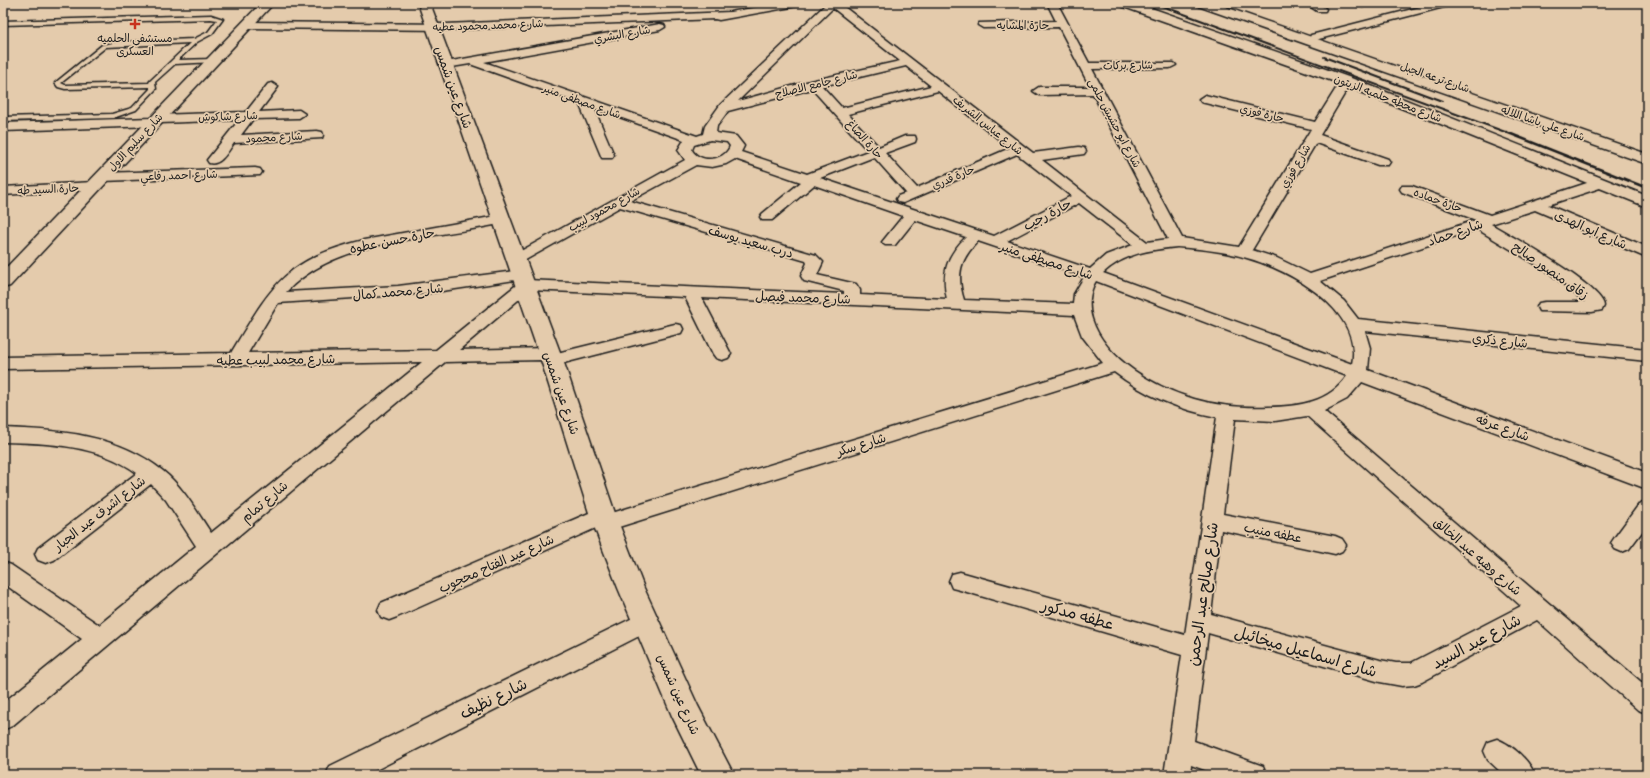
<svg xmlns="http://www.w3.org/2000/svg" width="1650" height="778" font-family="'Patrick Hand','Playpen Sans Arabic',sans-serif">
<style>
.lines{fill:none;stroke-linecap:round;stroke-linejoin:round}
.service-casing{stroke:#1c1c1c;stroke-width:3}
.minor-casing{stroke:#1c1c1c;stroke-width:3}
.tertiary-casing{stroke:#1c1c1c;stroke-width:3}
.secondary-casing{stroke:#1c1c1c;stroke-width:3}
.service{fill:#e4cbac;fill-rule:evenodd}
.minor{fill:#e4cbac;fill-rule:evenodd}
.tertiary{fill:#e4cbac;fill-rule:evenodd}
.secondary{fill:#e4cbac;fill-rule:evenodd}
.rail-far1{stroke:#1c1c1c;stroke-width:2}
.rail{stroke:#1c1c1c;stroke-width:2.5}
.poi-dot{fill:#c8321e;stroke:#e4cbac;stroke-width:1.5}
.labels{text-anchor:middle;dominant-baseline:central;stroke-width:3.5;stroke-linejoin:round;paint-order:stroke}
.far-street-label{font-size:11px;fill:#1c1c1c;stroke:#e4cbac}
.far-poi-label{font-size:11px;fill:#1c1c1c;stroke:#e4cbac}
.street-label{font-size:13px;fill:#1c1c1c;stroke:#e4cbac}
.near-street-label{font-size:16px;fill:#1c1c1c;stroke:#e4cbac}
</style>
<rect width="100%" height="100%" fill="#e4cbac"/>
<filter id="ink" filterUnits="userSpaceOnUse"><feTurbulence type="fractalNoise" baseFrequency=".025" numOctaves="2"/><feDisplacementMap in="SourceGraphic" scale="8" xChannelSelector="R" yChannelSelector="G"/><feConvolveMatrix kernelMatrix="1 2 1 2 8 2 1 2 1" color-interpolation-filters="sRGB"/></filter>
<g filter="url(#ink)">
<g class="lines">
<defs>
<path id="service" d="M211,15L223,19L212,34L197,42L178,60L213,59L215,60V62L175,64L155,82L156,89L136,110L113,118L3,121V117L112,114L132,108L150,89V87L65,89L58,87L55,83L102,45L118,42L194,39L208,32L217,20L211,19L3,25V21ZM190,43L150,81L149,83L65,85L61,83L106,47Z"/>
<g id="minor">
<path d="M780,3H802L797,6L719,20L715,19L446,30L247,28L242,25L247,22L446,24L730,12Z"/>
<path d="M827,3H839L1033,153L1079,147L1084,148L1086,151L1084,154L1042,160L1147,242L1168,239L1093,94L1039,95L1033,91L1039,87H1090L1059,27L983,28L978,25L979,23L1056,21L1047,3H1057L1089,63H1174L1176,65L1170,68L1092,69L1182,238L1239,247L1311,129L1201,102L1199,99L1205,95L1315,122L1342,79H1350L1352,81L1320,135L1388,159L1390,162L1388,165H1378L1316,143L1252,250L1277,258L1310,274L1476,220L1402,192L1400,189L1402,186H1412L1490,215L1596,180H1606L1608,183L1606,186L1548,205L1647,247V258L1535,210L1491,224C1509,235 1604,287 1604,306L1602,310L1592,312L1539,311L1537,307L1539,303L1545,302H1585L1550,273L1477,229L1320,281L1344,301L1358,319L1647,349V361L1365,331L1370,348L1368,370L1647,473V489L1362,382L1347,399L1324,411L1647,687V713L1638,710L1537,620L1422,682L1414,685L1402,686L1380,682L1208,633L1194,741L1263,766L1267,775H1219L1191,765L1190,775H1164L1182,655L960,590L952,588L949,581L952,574L960,572L1185,635L1217,417C1179,410 1144,395 1114,372L606,531L598,527L397,617L389,620L381,617L378,610L381,603L596,510L603,508L610,510L612,513L1103,363L1082,336L1074,315L702,298L731,354L728,358L722,360L716,358L713,354L685,297L530,290L459,350L549,348L555,350L557,353L675,324L681,325L683,329L681,333L552,366L546,364L543,360L445,362L12,726L3,730V703L82,639L3,583V562L11,565L99,625L196,546L166,500L151,484L54,560L46,563L38,560L35,554L38,548L137,473C99,445 48,443 3,442V428C58,430 118,434 163,471C183,487 197,512 211,533L422,362L3,369V357L231,353C271,287 283,260 364,240L502,215L507,216L509,219L507,222C436,240 339,236 286,292L398,286L522,270L528,272L530,275L528,278L429,293L278,303L248,353L436,350L520,282L526,280L844,294V291L804,281L801,276L807,263L806,261L620,207L520,263H510L507,260L510,257L685,160L678,150L684,140L594,108L614,155L612,158H602L579,103L470,64L446,68L440,65L446,62L660,24L664,25L665,27L660,30L484,62L697,136L703,134L705,126L720,105ZM833,8L900,61L810,81L738,101ZM906,66L931,86L842,108L822,86ZM812,89L868,151L807,174L741,152L744,146L736,136L716,133L717,126L728,111ZM938,91L1010,148L917,188L885,153L915,142L916,139L915,136H905L879,147L848,114ZM710,140L727,142L730,146C725,161 700,164 692,150L694,145ZM1017,154L1071,196L994,236L820,178L874,157L906,193L898,196L896,199L898,202L903,203ZM735,159L801,182L762,214L760,217L762,220H772L814,185L903,216L882,242L885,245H895L915,220L966,237C947,255 941,273 947,299L860,295V290L856,284L817,275L823,262L816,255L630,201L696,165L712,167L726,164ZM1079,203L1133,245L1106,255L1090,269L1007,241ZM978,241L1084,277L1074,294L1073,304L964,300C956,274 960,260 978,241ZM1177,247C1200,249 1224,251 1247,258C1290,270 1363,310 1352,364L1103,273C1125,253 1149,250 1177,247ZM1096,281L1347,376C1330,402 1298,407 1269,407C1244,408 1218,406 1194,399C1155,387 1105,360 1092,319C1088,307 1089,292 1096,281ZM1307,416L1521,606L1411,663H1396L1380,660L1211,614L1221,530L1335,554L1342,551L1346,545L1342,539L1335,536L1223,514L1235,419L1275,421Z"/>
<path d="M1305,3H1318L1326,9L1325,11H1317Z"/>
<path d="M1359,3H1371L1363,7L1359,6Z"/>
<path d="M1436,3H1453L1452,5L1315,40L1310,37L1311,35Z"/>
<path d="M272,83L278,87L259,112L299,110L305,114L299,118L253,119L241,135L317,131L322,132L323,135L322,138L234,143C228,151 221,166 209,163L207,160L239,120L161,123L155,126L3,131V123L151,118L157,115L246,112L268,84Z"/>
<path d="M255,168L260,169L262,172L260,175L103,181L98,180L96,177L98,174L103,173Z"/>
<path d="M94,182L99,183L101,186L99,189L3,195V187Z"/>
<path d="M1647,501V525L1629,549L1622,552L1615,549L1611,543L1615,537L1640,503Z"/>
<path d="M647,611L655,614L658,621L655,628L366,775H326L330,766Z"/>
<path d="M1497,739C1512,745 1529,760 1535,775H1504L1488,760L1484,751L1488,742Z"/>
</g>
<g id="tertiary">
<path d="M261,3H274L10,286L3,288V271Z"/>
<path d="M1119,3H1137L1351,78L1647,196V207L1341,84L1121,6Z"/>
<path d="M1196,3H1214L1647,154V164L1198,6Z"/>
</g>
<path id="secondary" d="M418,3H430L563,360L616,516L644,588L698,706L734,775H701L672,716L618,588L590,516L541,360Z"/>
</defs>
<!-- service casing -->
<use href="#service" class="service-casing"/>
<!-- minor casing -->
<use href="#minor" class="minor-casing"/>
<!-- tertiary casing -->
<use href="#tertiary" class="tertiary-casing"/>
<!-- secondary casing -->
<use href="#secondary" class="secondary-casing"/>
<!-- service -->
<use href="#service" class="service"/>
<!-- minor -->
<use href="#minor" class="minor"/>
<!-- tertiary -->
<use href="#tertiary" class="tertiary"/>
<!-- secondary -->
<use href="#secondary" class="secondary"/>
<!-- rail-far1 -->
<g class="rail-far1">
<path d="M1154,3L1508,133"/>
<path d="M1324,57L1442,101"/>
</g>
<!-- rail -->
<path class="rail" d="M1506,132L1647,188"/>
</g>
</g>
<!-- markers -->
<path class="poi-dot" d="M133 18h4v4h4v4h-4v4h-4v-4h-4v-4h4z"/>
<g class="labels">
<!-- far-street labels -->
<g class="far-street-label">
<text transform="translate(488 25) rotate(-2)">شارع محمد محمود عطيه</text>
<text x="1023" y="25">حارة المشايه</text>
<text transform="translate(622 34) rotate(-10)">شارع البشري</text>
<text transform="translate(1128 65) rotate(-1)">شارع بركات</text>
<text transform="translate(1435 77) rotate(19)">شارع ترعه الجبل</text>
<text transform="translate(816 84) rotate(-14)">شارع جامع الاصلاح</text>
<text transform="translate(1388 98) rotate(21)">شارع محطه حلميه الزيتون</text>
<text transform="translate(582 101) rotate(20)">شارع مصطفى منير</text>
<text transform="translate(1262 113) rotate(14)">حارة فوزي</text>
<text transform="translate(228 116) rotate(-2)">شارع شاكوش</text>
<text transform="translate(1115 123) rotate(62)">شارع ابو حشيش حلمى</text>
<text transform="translate(1543 123) rotate(19)">شارع علي باشا اللاله</text>
<text transform="translate(988 125) rotate(39)">شارع عباس الشريف</text>
<text transform="translate(274 137) rotate(-3)">شارع محمود</text>
<text transform="translate(865 139) rotate(48)">حارة الصاغ</text>
<text transform="translate(135 142) rotate(-47)">شارع سليم الاول</text>
<text transform="translate(1295 166) rotate(-59)">شارع فوزي</text>
<text transform="translate(179 175) rotate(-2)">شارع احمد رفاعي</text>
<text transform="translate(953 177) rotate(-23)">حارة قدري</text>
<text transform="translate(48 189) rotate(-3)">حارة السيد طه</text>
<text transform="translate(1438 200) rotate(20)">حارة حماده</text>
<text transform="translate(604 209) rotate(-29)">شارع محمود لبيب</text>
</g>
<!-- far-poi labels -->
<g class="far-poi-label">
<text x="135" y="38">مستشفى الحلميه<tspan x="135" dy="13">العسكرى</tspan></text>
</g>
<!-- street labels -->
<g class="street-label">
<text transform="translate(454 87) rotate(70)">شارع عين شمس</text>
<text transform="translate(1047 214) rotate(-28)">حارة رجب</text>
<text transform="translate(1591 229) rotate(24)">شارع ابو الهدى</text>
<text transform="translate(1455 232) rotate(-19)">شارع حماد</text>
<text transform="translate(392 240) rotate(-11)">حارة حسن عطوه</text>
<text transform="translate(751 241) rotate(16)">درب سعيد يوسف</text>
<text transform="translate(1047 260) rotate(18)">شارع مصطفى منير</text>
<text transform="translate(1551 270) rotate(35)">زقاق منصور صالح</text>
<text transform="translate(398 291) rotate(-5)">شارع محمد كمال</text>
<text transform="translate(803 297) rotate(2)">شارع محمد فيصل</text>
<text transform="translate(1500 340) rotate(6)">شارع ذكري</text>
<text transform="translate(276 359) rotate(-1)">شارع محمد لبيب عطيه</text>
<text transform="translate(562 393) rotate(71)">شارع عين شمس</text>
<text transform="translate(1503 427) rotate(20)">شارع عرفه</text>
<text transform="translate(861 444) rotate(-17)">شارع سكر</text>
<text transform="translate(264 501) rotate(-40)">شارع تمام</text>
<text transform="translate(99 513) rotate(-38)">شارع اشرف عبد الجبار</text>
<text transform="translate(1273 532) rotate(11)">عطفه منيب</text>
<text transform="translate(1478 556) rotate(41)">شارع وهبه عبد الخالق</text>
<text transform="translate(496 563) rotate(-24)">شارع عبد الفتاح محجوب</text>
<text transform="translate(679 694) rotate(66)">شارع عين شمس</text>
</g>
<!-- near-street labels -->
<g class="near-street-label">
<text transform="translate(1202 594) rotate(-82)">شارع صالح عبد الرحمن</text>
<text transform="translate(1078 614) rotate(16)">عطفه مدكور</text>
<text transform="translate(1476 641) rotate(-28)">شارع عبد السيد</text>
<text transform="translate(1306 651) rotate(16)">شارع اسماعيل ميخائيل</text>
<text transform="translate(493 698) rotate(-26)">شارع نظيف</text>
</g>
</g>
<!-- margin -->
<rect width="1650" height="778" fill="none" stroke="#e4cbac" stroke-width="16"/>
<rect x="8" y="8" width="1634" height="762" fill="none" stroke="#1c1c1c" stroke-width="1.5" filter="url(#ink)"/>
</svg>
